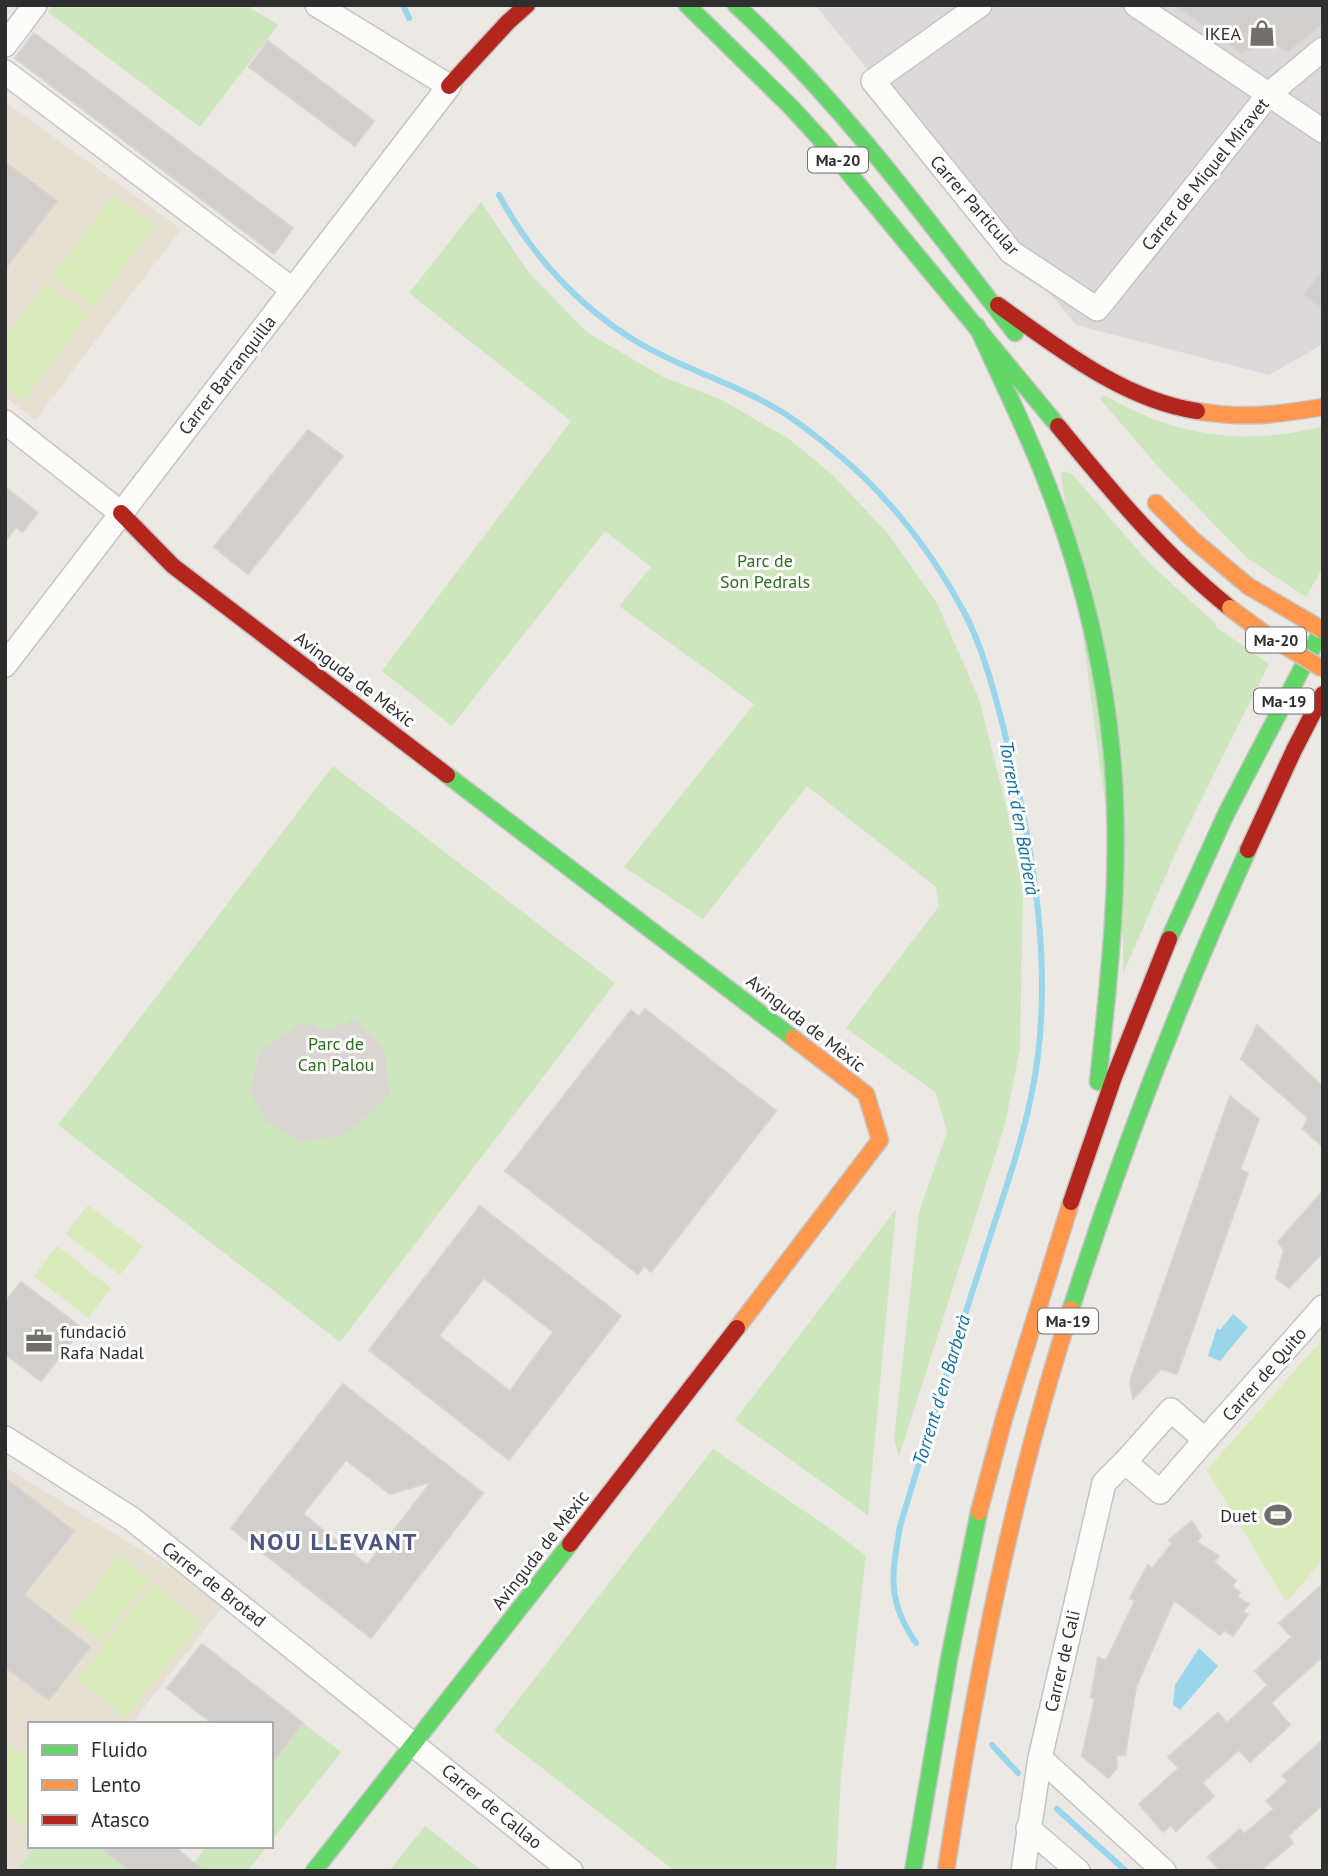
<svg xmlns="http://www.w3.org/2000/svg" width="1328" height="1876" font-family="'PT Sans',sans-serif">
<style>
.industrial{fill:#dcd9db}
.education{fill:#e6e0d3}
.green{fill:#cee6be}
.pitch{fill:#d9eabb}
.plaza{fill:#dad6d2}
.water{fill:#99d6ec}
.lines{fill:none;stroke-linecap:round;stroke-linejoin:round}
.stream{stroke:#99d6ec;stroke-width:6}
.building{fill:#d1cecb;stroke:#d7d4d0;stroke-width:2;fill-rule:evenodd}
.street-casing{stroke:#c5c4c5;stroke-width:26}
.fast-casing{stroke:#c5c4c5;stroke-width:19}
.slow-casing{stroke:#c5c4c5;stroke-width:19}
.jam-casing{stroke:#c5c4c5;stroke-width:19}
.street{stroke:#fcfcfb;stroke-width:23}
.fast{stroke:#63d668;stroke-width:16}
.slow{stroke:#ff974d;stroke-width:16}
.jam{stroke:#b3261e;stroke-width:16}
.slow-bridge-casing{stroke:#c6c5c4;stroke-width:19;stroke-linecap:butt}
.slow-bridge{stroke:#ff974d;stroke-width:16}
.labels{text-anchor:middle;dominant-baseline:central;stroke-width:6;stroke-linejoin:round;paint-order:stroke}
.shield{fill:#fff;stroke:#6d6d6d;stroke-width:2}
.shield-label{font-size:16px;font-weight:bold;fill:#2e2e2e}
.poi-label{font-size:18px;fill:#2e2e2e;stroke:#fff;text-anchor:end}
.street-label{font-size:18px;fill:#2e2e2e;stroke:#fff}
.park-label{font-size:18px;fill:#2c6e1b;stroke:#fff}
.water-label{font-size:19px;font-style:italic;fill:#0d6fa3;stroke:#fff}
.district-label{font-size:24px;font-weight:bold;letter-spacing:2px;fill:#4d5680;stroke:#fff}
</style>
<rect width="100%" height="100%" fill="#ece8e4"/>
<!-- industrial -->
<path class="industrial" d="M815,5H1323V344L1269,375L1076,325Z"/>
<!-- education -->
<g class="education">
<path d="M5,102L181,229L35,420L5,397Z"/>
<path d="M5,1467L226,1602L131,1724H30V1846H36L15,1871H5Z"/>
</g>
<!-- green -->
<g class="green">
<path d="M53,5H246L278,25L200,127L48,12Z"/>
<path d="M481,202L529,273L588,333L663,377L722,400L789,439L834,476L889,535L937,603L979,699L1006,805L1023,890L1020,1049L1005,1124L899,1457L894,1439L919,1212L947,1132L936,1093L846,1028L939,906L936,887L807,786L703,919L624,867L754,704L619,606L651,567L605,531L452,726L382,671L571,421L409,293Z"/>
<path d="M1104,395C1175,436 1243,447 1323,426V567L1306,597L1247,558L1161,470L1100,399Z"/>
<path d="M1064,471L1072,474L1150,564L1215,623L1216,627L1269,664L1178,847L1123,974V939L1061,473Z"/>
<path d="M333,766L615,983L340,1342L58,1125Z"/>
<path d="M896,1209L868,1515L735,1420Z"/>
<path d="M713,1449L835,1532L866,1556L841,1776L836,1871H675L494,1731Z"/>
<path d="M303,1723L341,1752L271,1841V1764Z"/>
<path d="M425,1826L482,1871H389Z"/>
<path d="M36,1846H99L130,1871H15Z"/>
<path d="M207,1846H267L248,1871H188Z"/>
</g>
<!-- pitch -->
<g class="pitch">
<path d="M113,195L155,226L93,308L52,277Z"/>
<path d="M46,283L88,315L23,401L5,388V337Z"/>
<path d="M88,1205L142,1246L120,1275L66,1234Z"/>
<path d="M57,1246L111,1288L88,1318L34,1276Z"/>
<path d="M1323,1339V1560L1286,1602L1207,1470Z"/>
<path d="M119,1555L149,1579L100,1642L70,1618Z"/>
<path d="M153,1583L201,1622L126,1718L77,1679Z"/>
<path d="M5,1741L30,1760L29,1830L5,1812Z"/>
</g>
<!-- plaza -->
<path class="plaza" d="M355,1019L383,1048L391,1094L345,1135L300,1142L267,1122L250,1091L260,1051L304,1022L329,1030Z"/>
<!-- water -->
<g class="water">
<path d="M1233,1314L1248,1327L1220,1361L1208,1356L1217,1328L1220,1330Z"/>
<path d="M1199,1648L1218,1666L1180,1710L1173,1705L1175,1685Z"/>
</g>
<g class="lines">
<!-- stream -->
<g class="stream">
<path d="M403,5L409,18"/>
<path d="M499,195C531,255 580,308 639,343C685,370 737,384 782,412C800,423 817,437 833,450C887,494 930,549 963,610C982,645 994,691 1004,730C1033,844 1056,975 1032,1092C1020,1152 998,1210 980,1268C952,1354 926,1440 900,1526C892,1575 886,1600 916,1643"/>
<path d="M992,1745L1018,1773"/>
<path d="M1057,1809L1126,1871"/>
</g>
</g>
<!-- building -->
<g class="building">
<path d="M1175,5H1323V23L1289,51L1267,42L1241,53Z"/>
<path d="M34,33L293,228L274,254L15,58Z"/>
<path d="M268,41L374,121L355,146L249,67Z"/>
<path d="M5,162L57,201L5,269Z"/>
<path d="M1323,268V309L1304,295Z"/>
<path d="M308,430L343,456L248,574L214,547Z"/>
<path d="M5,487L38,513L22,532L16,527L5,541Z"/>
<path d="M645,1009L776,1111L651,1272L644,1266L638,1274L505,1171L631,1010L639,1017Z"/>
<path d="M1257,1025L1323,1087V1147L1303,1129L1308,1118L1241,1059Z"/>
<path d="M1230,1096L1259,1119L1240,1170L1248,1173L1177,1374L1161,1369L1133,1399L1130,1381Z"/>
<path d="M1323,1191V1252L1289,1288L1276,1278L1284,1250L1278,1242Z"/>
<path d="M480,1206L621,1316L509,1460L369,1350ZM484,1278L553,1332L510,1391L439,1336Z"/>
<path d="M21,1282L82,1328L41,1381L5,1354V1302Z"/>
<path d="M343,1384L483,1493L371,1638L231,1528ZM346,1460L390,1494L431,1482L367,1565L303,1514Z"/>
<path d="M5,1478L74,1531L24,1595L90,1647L49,1700L5,1667Z"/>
<path d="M1192,1521L1201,1536L1197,1542L1219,1556L1214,1562L1236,1581L1232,1586L1240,1592L1237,1597L1249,1604L1242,1612L1248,1614L1233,1636L1224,1630L1220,1635L1174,1600L1136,1687L1125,1755H1116L1117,1768L1108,1778L1082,1756L1095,1698L1091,1697L1098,1657L1106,1661L1135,1601L1130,1598L1148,1565L1152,1569L1172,1543L1169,1540Z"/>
<path d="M1323,1584V1656L1271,1703L1290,1725L1250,1762L1239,1750L1202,1783L1214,1796L1176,1831L1171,1825L1163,1832L1139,1804L1179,1768L1168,1757L1218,1713L1227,1723L1268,1685L1255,1671L1292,1637L1279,1623Z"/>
<path d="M202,1644L303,1723L271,1764V1724H213L167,1688Z"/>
<path d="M1323,1740V1804L1288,1836L1293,1843L1260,1871H1220L1208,1857L1240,1829L1244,1834L1274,1809L1266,1801L1288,1781L1282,1776Z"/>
<path d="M99,1846H173L204,1871H130Z"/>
</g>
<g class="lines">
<defs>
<g id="street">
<path d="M980,5L873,81L1011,252L1097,309L1269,94L1323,49"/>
<path d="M1136,5L1323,131"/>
<path d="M5,45L35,5"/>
<path d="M5,72L293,290"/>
<path d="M5,422L121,513"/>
<path d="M5,665L449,86L317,5"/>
<path d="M5,1438L132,1519L571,1871"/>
<path d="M1205,1440L1323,1307"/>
<path d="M1040,1758L1164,1871"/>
<path d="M1028,1828L1078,1871"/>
<path d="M1023,1871L1040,1758L1104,1483L1125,1462L1171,1410L1205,1440L1160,1492L1125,1462"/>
</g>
<g id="fast">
<path d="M687,5L792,108L824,143L1058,426"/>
<path d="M736,5C842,103 927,219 1015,333"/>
<path d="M977,326C998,373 1021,419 1040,466C1077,557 1103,657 1112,754C1122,863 1110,973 1098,1082"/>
<path d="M447,775L793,1038"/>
<path d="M1169,939L1226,814L1322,630"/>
<path d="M1071,1309C1121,1152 1180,1000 1248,850"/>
<path d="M314,1871L570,1544"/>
<path d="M913,1871L949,1659L979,1512"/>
</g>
<g id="slow">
<path d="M1197,411C1244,419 1276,415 1323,407"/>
<path d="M1156,503L1191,538L1248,586"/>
<path d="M737,1328L880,1140L866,1094L793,1038"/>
<path d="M979,1512L1005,1415L1071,1202"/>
<path d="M946,1871C975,1681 1012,1492 1071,1309"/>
</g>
<g id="jam">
<path d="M449,86L508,22L527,5"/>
<path d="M998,305C1057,347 1123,400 1197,411"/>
<path d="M1058,426C1111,491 1164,555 1230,608"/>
<path d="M121,513L173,566L447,775"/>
<path d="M1248,850L1294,750L1323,694"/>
<path d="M1071,1202L1114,1077L1169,939"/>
<path d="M570,1544L737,1328"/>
</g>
</defs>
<!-- street casing -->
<use href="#street" class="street-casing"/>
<!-- fast casing -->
<use href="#fast" class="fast-casing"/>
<!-- slow casing -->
<use href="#slow" class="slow-casing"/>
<!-- jam casing -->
<use href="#jam" class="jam-casing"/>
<!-- street -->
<use href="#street" class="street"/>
<!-- fast -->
<use href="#fast" class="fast"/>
<!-- slow -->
<use href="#slow" class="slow"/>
<!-- jam -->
<use href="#jam" class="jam"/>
<defs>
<g id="slow-bridge">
<path d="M1248,586L1323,630"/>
<path d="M1230,608L1265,634L1323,669"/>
</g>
</defs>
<!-- slow-bridge casing -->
<use href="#slow-bridge" class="slow-bridge-casing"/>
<!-- slow-bridge -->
<use href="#slow-bridge" class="slow-bridge"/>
</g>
<!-- icons -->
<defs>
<symbol id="shop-bare" viewBox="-9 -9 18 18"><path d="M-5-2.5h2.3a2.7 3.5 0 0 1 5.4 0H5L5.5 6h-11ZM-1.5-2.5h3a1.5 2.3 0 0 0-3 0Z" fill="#706f6e" stroke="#fff" stroke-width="2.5" paint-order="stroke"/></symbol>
<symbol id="office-bare" viewBox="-9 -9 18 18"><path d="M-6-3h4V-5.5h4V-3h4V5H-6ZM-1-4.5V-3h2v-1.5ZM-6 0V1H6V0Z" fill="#706f6e" stroke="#fff" stroke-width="2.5" paint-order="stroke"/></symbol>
<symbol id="stadium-bare" viewBox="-9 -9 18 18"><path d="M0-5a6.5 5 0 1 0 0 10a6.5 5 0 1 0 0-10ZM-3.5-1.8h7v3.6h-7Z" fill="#706f6e" stroke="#fff" stroke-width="2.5" paint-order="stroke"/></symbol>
</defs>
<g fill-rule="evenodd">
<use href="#shop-bare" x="1243" y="14" width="38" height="38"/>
<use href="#office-bare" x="20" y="1322" width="38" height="38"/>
<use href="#stadium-bare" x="1259" y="1496" width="38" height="38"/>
</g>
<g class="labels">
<!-- shield labels -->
<g class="shield">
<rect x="808" y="147.5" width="60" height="25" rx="5"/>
<rect x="1246" y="627.5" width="60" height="25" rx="5"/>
<rect x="1254" y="688.5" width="60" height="25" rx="5"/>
<rect x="1038" y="1308.5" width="60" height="25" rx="5"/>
</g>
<g class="shield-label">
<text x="838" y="160">Ma-20</text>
<text x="1276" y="640">Ma-20</text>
<text x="1284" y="701">Ma-19</text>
<text x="1068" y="1321">Ma-19</text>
</g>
<!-- poi labels -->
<g class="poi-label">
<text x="1241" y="33">IKEA</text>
<text x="60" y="1331" text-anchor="start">fundació<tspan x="60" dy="21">Rafa Nadal</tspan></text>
<text x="1257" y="1515">Duet</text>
</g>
<!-- street labels -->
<g class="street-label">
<text transform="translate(1205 174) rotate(-51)">Carrer de Miquel Miravet</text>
<text transform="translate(975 205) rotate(49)">Carrer Particular</text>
<text transform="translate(227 375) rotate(-52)">Carrer Barranquilla</text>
<text transform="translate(355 679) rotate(37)">Avinguda de Mèxic</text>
<text transform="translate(806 1023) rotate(38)">Avinguda de Mèxic</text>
<text transform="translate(1264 1374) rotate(-49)">Carrer de Quito</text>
<text transform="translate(540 1550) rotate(-52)">Avinguda de Mèxic</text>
<text transform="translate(214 1584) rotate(38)">Carrer de Brotad</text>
<text transform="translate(1062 1661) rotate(-77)">Carrer de Cali</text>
<text transform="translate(492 1806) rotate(39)">Carrer de Callao</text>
</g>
<!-- park labels -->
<g class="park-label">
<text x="765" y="560">Parc de<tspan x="765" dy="21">Son Pedrals</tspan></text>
<text x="336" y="1043">Parc de<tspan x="336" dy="21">Can Palou</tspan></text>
</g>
<!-- water labels -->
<g class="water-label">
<text transform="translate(1020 818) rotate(80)">Torrent d'en Barberà</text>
<text transform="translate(941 1390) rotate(-73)">Torrent d'en Barberà</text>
</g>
<!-- district labels -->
<g class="district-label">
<text x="334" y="1541">NOU LLEVANT</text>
</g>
</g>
<!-- border -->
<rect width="1328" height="1876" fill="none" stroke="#2e2e2e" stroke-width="14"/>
<!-- legend -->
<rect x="28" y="1722" width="245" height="126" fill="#ffffff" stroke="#ababab" stroke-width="2"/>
<rect x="42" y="1745" width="35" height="10" fill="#63d668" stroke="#ababab" stroke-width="2"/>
<text x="91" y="1757" font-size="21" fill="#2e2e2e">Fluido</text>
<rect x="42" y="1780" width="35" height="10" fill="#ff974d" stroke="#ababab" stroke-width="2"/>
<text x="91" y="1792" font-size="21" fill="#2e2e2e">Lento</text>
<rect x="42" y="1815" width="35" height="10" fill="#b3261e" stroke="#ababab" stroke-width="2"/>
<text x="91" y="1827" font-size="21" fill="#2e2e2e">Atasco</text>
</svg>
